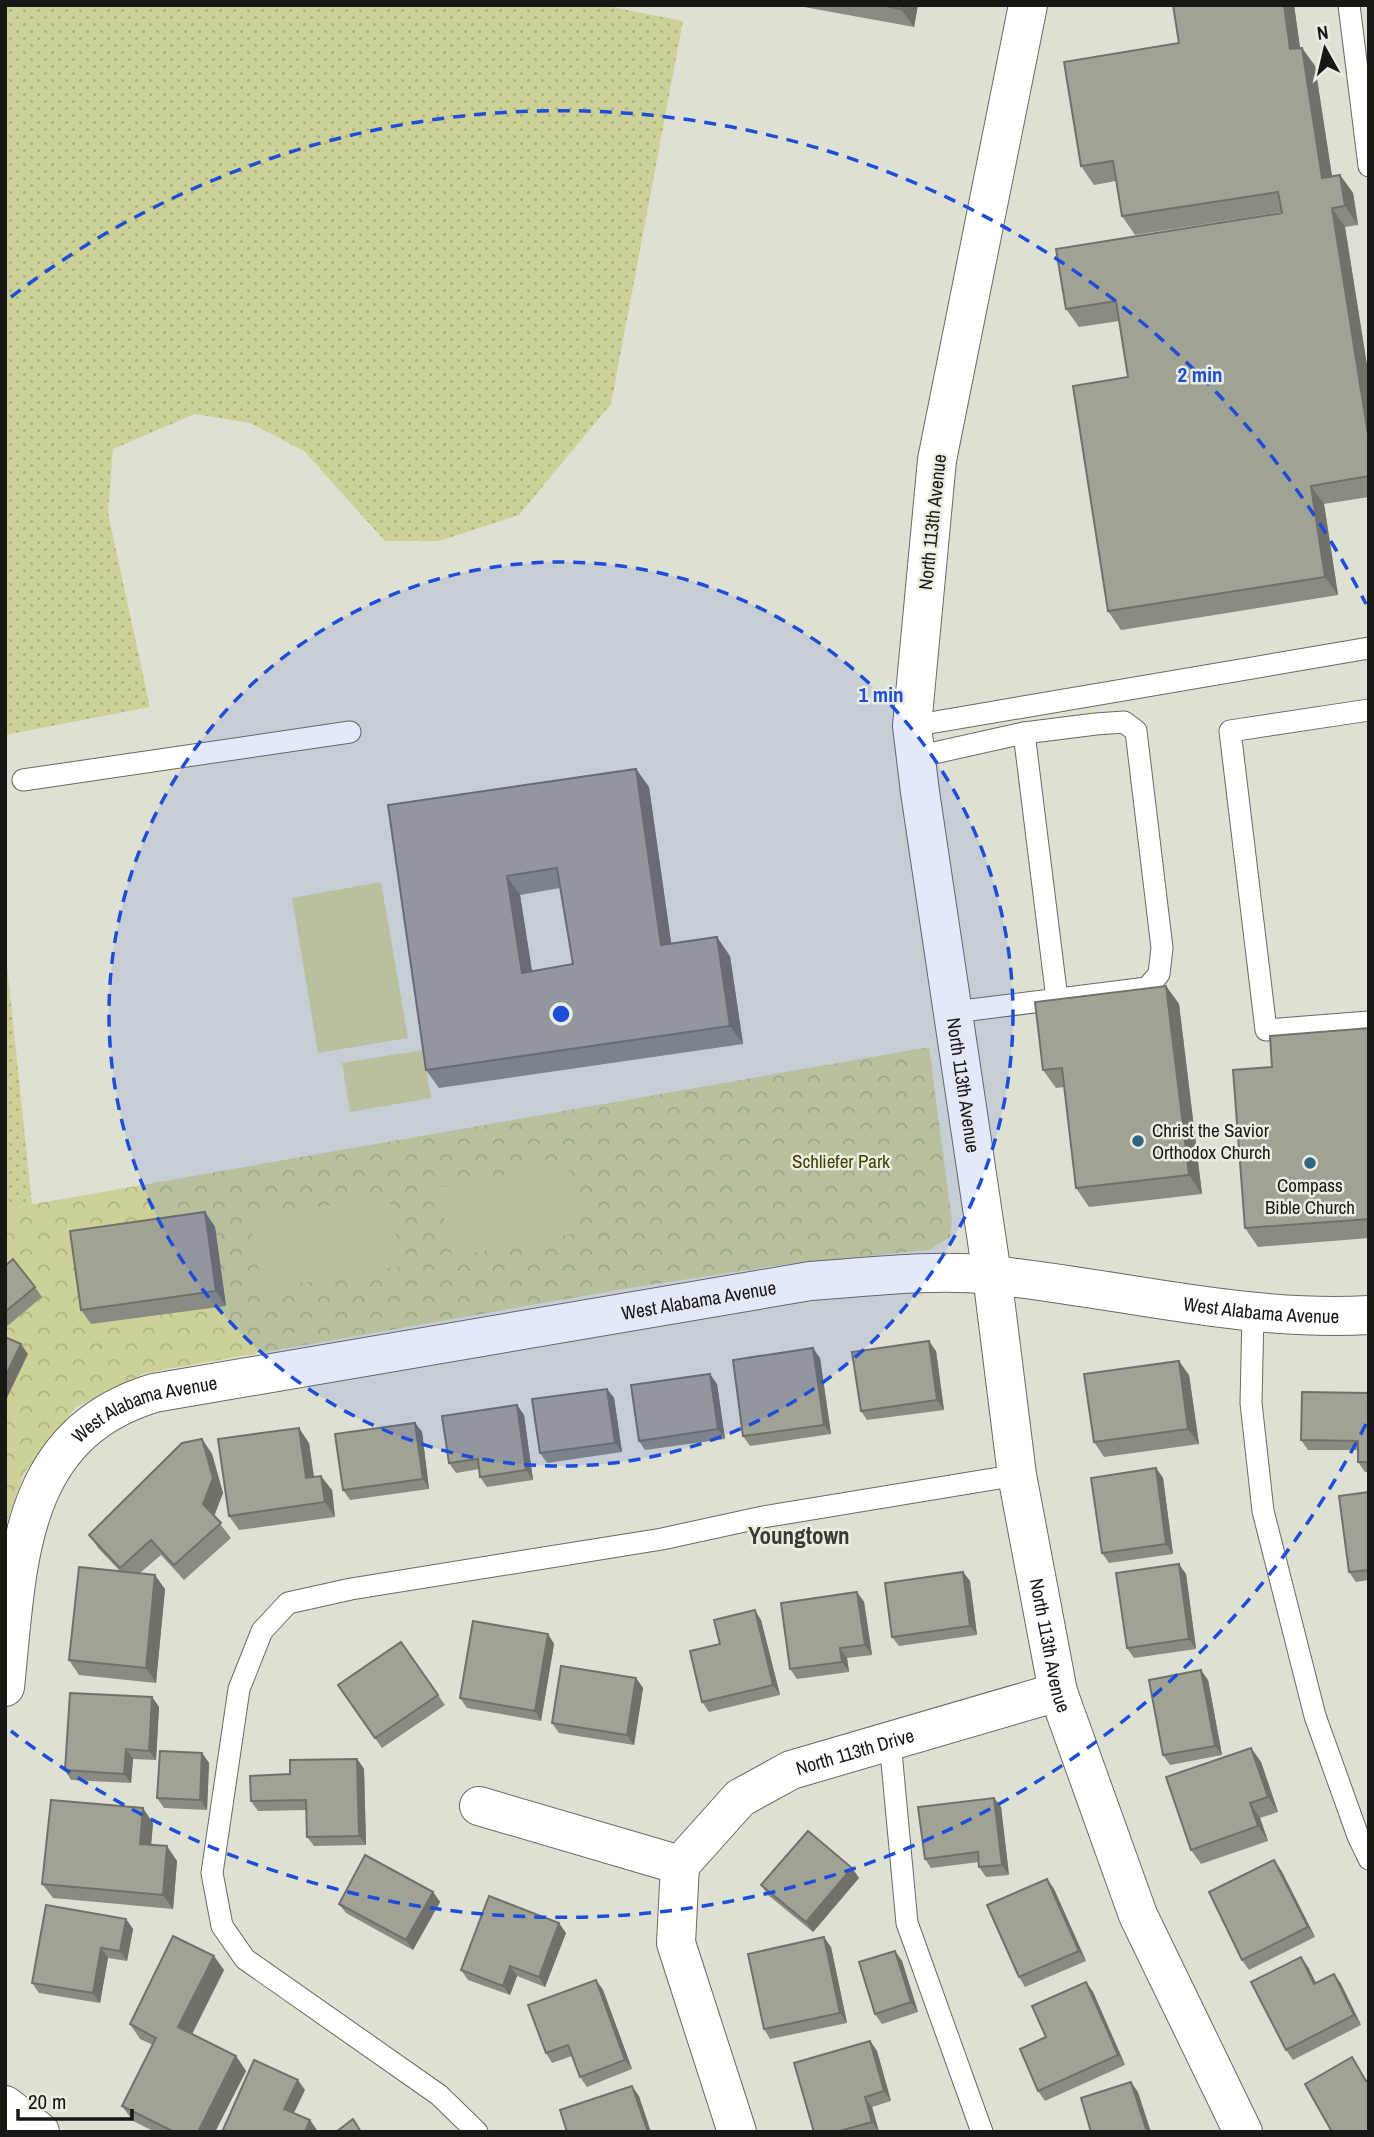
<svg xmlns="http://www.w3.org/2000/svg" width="1374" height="2137" font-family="'Archivo Narrow',sans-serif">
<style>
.grass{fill:url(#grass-dots)}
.park{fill:url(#park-crowns)}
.garden{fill:#ced197}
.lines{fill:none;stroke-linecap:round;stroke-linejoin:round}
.lane-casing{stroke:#6a6a60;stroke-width:23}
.street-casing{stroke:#6a6a60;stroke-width:40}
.lane{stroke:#fff;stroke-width:21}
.street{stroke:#fff;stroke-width:38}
.wall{fill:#8a8b81;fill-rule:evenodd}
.shaded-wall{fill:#717169}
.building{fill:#a1a296;stroke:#717169;stroke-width:2;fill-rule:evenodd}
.ring{fill:none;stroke:#1d4ed8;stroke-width:3.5;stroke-dasharray:12 9}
.poi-dot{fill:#336583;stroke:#ecede1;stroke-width:2.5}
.labels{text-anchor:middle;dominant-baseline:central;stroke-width:5;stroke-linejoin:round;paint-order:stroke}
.street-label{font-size:19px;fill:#171713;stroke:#ecede1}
.poi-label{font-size:19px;fill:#171713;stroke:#ecede1;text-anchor:start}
.park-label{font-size:19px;fill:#404001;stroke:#ecede1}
.quarter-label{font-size:23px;font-weight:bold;fill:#3a3a31;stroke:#ecede1}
.centre{fill:#1d4ed8;stroke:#ecede1;stroke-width:3.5}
.ring-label{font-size:21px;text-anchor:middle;font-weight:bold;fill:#1d4ed8;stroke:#ecede1;stroke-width:5;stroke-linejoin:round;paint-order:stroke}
</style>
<defs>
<pattern id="grass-dots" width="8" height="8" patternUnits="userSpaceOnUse" patternTransform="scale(1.75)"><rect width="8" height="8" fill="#ced197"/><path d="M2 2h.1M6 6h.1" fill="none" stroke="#b0b381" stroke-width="1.8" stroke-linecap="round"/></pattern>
<pattern id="park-crowns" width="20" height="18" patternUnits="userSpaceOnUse" patternTransform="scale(1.75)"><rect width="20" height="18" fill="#ced197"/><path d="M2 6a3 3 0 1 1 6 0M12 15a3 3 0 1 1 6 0" fill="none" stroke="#b0b381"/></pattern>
</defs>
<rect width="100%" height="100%" fill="#dfe0d4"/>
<!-- grass -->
<g class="grass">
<path d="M5,5H602L683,21L611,404L519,515L439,541H385L304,451L250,423L195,414L113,449L108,513L150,707L5,735Z"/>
<path d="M5,946L32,1204L5,1209Z"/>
</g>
<!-- park -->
<path class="park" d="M929,1047L952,1222L950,1237L929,1250L787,1264L624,1289L145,1373L76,1407L24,1473L5,1527V1209Z"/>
<!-- garden -->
<g class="garden">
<path d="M381,882L408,1038L318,1053L292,898Z"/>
<path d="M423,1050L431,1098L350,1112L342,1063Z"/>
<path d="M567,1163L581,1232L452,1257L438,1188Z"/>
<path d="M389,1196L401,1266L262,1290L250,1219Z"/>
</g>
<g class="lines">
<defs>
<g id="lane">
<path d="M1349,5L1369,166"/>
<path d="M1369,710L1230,731L1266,1030L1369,1022"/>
<path d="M912,726L1369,648"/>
<path d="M1024,733L1057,999"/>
<path d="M916,757L1024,733L1096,724L1124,722L1136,731L1162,948L1159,974L1147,988L954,1012"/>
<path d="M23,780L350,732"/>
<path d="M1253,1313L1251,1403L1263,1511L1315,1716L1358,1836L1369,1859"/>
<path d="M890,1741L907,1923L982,2132"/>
<path d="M477,2132L439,2095L245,1959L222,1926L212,1873L239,1689L262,1631L288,1603L351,1589L662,1539L763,1517L1017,1475"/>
</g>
<g id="street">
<path id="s1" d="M1028,5L937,460L912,726L920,792L992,1275L1017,1475L1058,1692L1138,1915L1243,2132"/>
<path id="s2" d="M5,1687C18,1567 15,1435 154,1393L810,1281C870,1277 932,1269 992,1275C1118,1288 1241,1322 1369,1315"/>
<path id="s3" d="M479,1806L680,1865L740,1798L791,1770L1058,1692"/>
<path d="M680,1865L676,1943L737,2132"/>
<path d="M5,2105L40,2132"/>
</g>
</defs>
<!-- lane casing -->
<use href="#lane" class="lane-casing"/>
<!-- street casing -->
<use href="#street" class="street-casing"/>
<!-- lane -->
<use href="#lane" class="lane"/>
<!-- street -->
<use href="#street" class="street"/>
</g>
<!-- wall -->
<g class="wall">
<path d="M793,5H918L914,27Z"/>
<path d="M1294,5L1300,48H1302L1315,66L1332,176L1340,175L1353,193L1358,225L1345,227L1369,378V497L1324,504L1338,595L1121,630L1108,611L1128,377L1119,321L1079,327L1066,309L1282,213L1281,212L1135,235L1122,216L1116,181L1094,185L1081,166L1179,43Z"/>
<path d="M636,769L649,787L671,943L730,956L743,1044L439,1088L426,1070L388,805ZM560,888L573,964L532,971L520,895Z"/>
<path d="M1166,986L1179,1004L1202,1194L1089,1207L1076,1188L1064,1087L1056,1088L1043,1070Z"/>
<path d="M1369,1028V1238L1258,1247L1245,1228L1272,1067Z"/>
<path d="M205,1212L215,1227L226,1306L91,1324L81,1310Z"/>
<path d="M5,1266L35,1287L42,1297L6,1327Z"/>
<path d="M936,1351L944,1410L867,1420L861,1411Z"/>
<path d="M820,1358L831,1434L750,1446L743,1436Z"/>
<path d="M1189,1375L1199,1444L1104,1457L1094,1442Z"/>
<path d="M717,1384L725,1439L645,1450L639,1441Z"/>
<path d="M607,1389L614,1398L622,1452L547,1463L540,1453Z"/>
<path d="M1369,1393V1472H1365L1358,1462V1450H1308L1301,1440Z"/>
<path d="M517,1405L524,1415L533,1480L487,1487L480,1477L479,1469L456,1473L449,1463Z"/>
<path d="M415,1423L422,1432L429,1489L350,1500L343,1490Z"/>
<path d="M202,1439L212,1454L223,1493L214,1516L231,1538L184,1580L161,1555L140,1573L165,1589L156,1683L79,1675L69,1660L120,1571L99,1549L89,1535Z"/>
<path d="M309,1443L314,1477L332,1490L335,1517L239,1530L229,1516Z"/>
<path d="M1156,1468L1163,1478L1173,1554L1109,1563L1102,1553Z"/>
<path d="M1369,1492V1580L1356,1582L1349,1572Z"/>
<path d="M963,1572L970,1581L977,1635L899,1646L892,1637Z"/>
<path d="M1186,1574L1196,1649L1134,1658L1127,1648Z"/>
<path d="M857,1592L864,1602L872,1655L847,1658L849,1672L797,1679L790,1669Z"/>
<path d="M761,1620L780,1695L709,1712L702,1702L720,1644Z"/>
<path d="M548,1634L554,1644L541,1721L467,1708L460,1698Z"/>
<path d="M401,1642L445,1705L382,1748L338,1685Z"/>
<path d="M636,1678L643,1688L634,1745L559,1733L552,1723Z"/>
<path d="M1208,1680L1222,1755L1170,1765L1163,1755Z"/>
<path d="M152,1697L159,1707L156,1760L133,1759L131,1783L71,1780L65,1770Z"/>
<path d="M1251,1748L1261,1762L1278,1812L1260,1818L1268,1841L1201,1864L1191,1850Z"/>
<path d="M202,1753L209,1763L207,1810L164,1808L157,1798Z"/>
<path d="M357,1759L364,1769L366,1845L314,1846L307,1837L306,1810L258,1811L251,1801L290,1774Z"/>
<path d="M994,1798L1001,1807L1009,1875L986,1877L979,1867V1862L931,1868L925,1859Z"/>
<path d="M153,1823L151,1845L177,1861L173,1909L53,1898L42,1884Z"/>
<path d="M852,1868L859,1878L813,1932L768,1895L761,1885Z"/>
<path d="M1281,1870L1315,1937L1249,1970L1242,1960Z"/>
<path d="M1047,1879L1054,1889L1086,1961L1025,1987L1019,1977Z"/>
<path d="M433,1892L440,1902L413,1950L346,1913L339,1904Z"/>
<path d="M126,1919L133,1929L127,1961L108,1958L100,2003L39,1993L32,1983Z"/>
<path d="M566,1933L545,1987L517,1976L510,1995L468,1980L461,1970Z"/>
<path d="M831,1947L847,2023L770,2039L764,2029Z"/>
<path d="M895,1951L902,1961L918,2012L882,2024L875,2014Z"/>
<path d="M1308,1967L1316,1983L1334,1974L1341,1984L1361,2025L1293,2060L1286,2050Z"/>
<path d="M224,1970L192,2034L236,2056L246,2071L215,2132H155L133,2121L122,2106L153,2045L140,2039L130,2024Z"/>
<path d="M596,1980L603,1990L632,2069L587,2087L580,2077L572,2056L552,2063L546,2053Z"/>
<path d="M1086,1982L1093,1992L1125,2065L1045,2101L1038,2091L1046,2037Z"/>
<path d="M870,2041L877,2051L891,2101L872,2107L879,2132H814Z"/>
</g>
<!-- shaded-wall -->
<g class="shaded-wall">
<path d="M901,5H918L914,27L901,9Z"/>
<path d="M1284,5H1294L1303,68L1290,49Z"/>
<path d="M1302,48L1315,66L1335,196L1322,178Z"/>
<path d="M1340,175L1353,193L1358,225L1345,206Z"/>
<path d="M1332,208L1345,227L1369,378V441Z"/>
<path d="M1311,486L1324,504L1338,595L1325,577Z"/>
<path d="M636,769L649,787L674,963L661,945Z"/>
<path d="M507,876L520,895L535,991L522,973Z"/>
<path d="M717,937L730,956L743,1044L730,1026Z"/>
<path d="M1166,986L1179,1004L1202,1194L1189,1175Z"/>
<path d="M205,1212L215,1227L226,1306L216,1291Z"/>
<path d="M929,1341L936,1351L944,1410L937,1400Z"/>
<path d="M21,1344L28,1354L5,1402V1377Z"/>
<path d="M813,1348L820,1358L831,1434L824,1425Z"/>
<path d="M1179,1361L1189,1375L1199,1444L1188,1429Z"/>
<path d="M710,1374L717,1384L725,1439L718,1429Z"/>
<path d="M607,1389L614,1398L622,1452L615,1443Z"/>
<path d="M517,1405L524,1415L533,1480L526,1470Z"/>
<path d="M415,1423L422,1432L429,1489L423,1479Z"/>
<path d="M299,1428L309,1443L316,1492L306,1478Z"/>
<path d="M202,1439L212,1454L223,1493L213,1519L203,1504Z"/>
<path d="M1156,1468L1163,1478L1173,1554L1166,1544Z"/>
<path d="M321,1476L332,1490L335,1517L325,1502Z"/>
<path d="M1179,1564L1186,1574L1196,1649L1189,1639Z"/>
<path d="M963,1572L970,1581L977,1635L970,1626Z"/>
<path d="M155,1575L165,1589L156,1683L146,1668Z"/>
<path d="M857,1592L864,1602L872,1655L865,1645Z"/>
<path d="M755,1610L761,1620L780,1695L773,1685Z"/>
<path d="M548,1634L554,1644L541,1721L535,1711Z"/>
<path d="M840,1648L847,1658L849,1672L842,1662Z"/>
<path d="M1201,1670L1208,1680L1222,1755L1215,1746Z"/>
<path d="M636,1678L643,1688L634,1745L627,1735Z"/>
<path d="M152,1697L159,1707L156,1760L149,1751Z"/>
<path d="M1251,1748L1261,1762L1278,1812L1268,1797Z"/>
<path d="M126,1749L133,1759L131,1783L124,1774Z"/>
<path d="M202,1753L209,1763L207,1810L200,1800Z"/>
<path d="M357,1759L364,1769L366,1845L359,1836Z"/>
<path d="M994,1798L1001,1807L1009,1875L1002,1865Z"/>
<path d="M1250,1803L1260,1818L1268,1841L1258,1826Z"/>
<path d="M143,1808L153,1823L150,1858L140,1844Z"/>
<path d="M167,1846L177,1861L173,1909L163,1895Z"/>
<path d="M1274,1860L1281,1870L1315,1937L1308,1927Z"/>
<path d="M852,1868L859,1878L813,1932L806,1922Z"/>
<path d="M1047,1879L1054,1889L1086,1961L1079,1951Z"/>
<path d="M433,1892L440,1902L413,1950L406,1940Z"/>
<path d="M126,1919L133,1929L127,1961L120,1951Z"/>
<path d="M559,1923L566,1933L545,1987L539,1977Z"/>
<path d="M824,1937L831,1947L847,2023L840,2013Z"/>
<path d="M101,1948L108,1958L100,2003L93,1993Z"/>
<path d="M895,1951L902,1961L918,2012L911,2002Z"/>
<path d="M214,1956L224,1970L188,2042L178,2027Z"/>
<path d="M1301,1957L1308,1967L1321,1993L1314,1984Z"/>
<path d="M510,1966L517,1976L510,1995L503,1986Z"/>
<path d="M1334,1974L1341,1984L1361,2025L1354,2015Z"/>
<path d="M596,1980L603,1990L632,2069L625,2060Z"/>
<path d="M1086,1982L1093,1992L1125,2065L1118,2055Z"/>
<path d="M870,2041L877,2051L891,2101L884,2091Z"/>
<path d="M236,2056L246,2071L215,2132H198Z"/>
<path d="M298,2080L305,2090L291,2119L284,2109Z"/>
<path d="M1131,2082L1138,2092L1151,2132H1147Z"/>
<path d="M632,2086L639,2096L651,2132H648Z"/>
<path d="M865,2097L872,2107L879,2132L872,2122Z"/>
<path d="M310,2120L317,2130L316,2132H305Z"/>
</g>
<!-- building -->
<g class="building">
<path d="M882,5H901V9Z"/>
<path d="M1173,5H1284L1290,49L1302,48L1322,178L1340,175L1345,206L1332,208L1369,441V476L1311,486L1325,577L1108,611L1073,386L1128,377L1116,301L1066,309L1056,249L1282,213L1278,192L1122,216L1113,161L1081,166L1064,62L1179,43Z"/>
<path d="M636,769L661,945L717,937L730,1026L426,1070L388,805ZM557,868L573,964L522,973L507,876Z"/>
<path d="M1166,986L1189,1175L1076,1188L1062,1068L1043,1070L1035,1002Z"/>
<path d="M1369,1028V1219L1245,1228L1233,1070L1272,1067L1270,1036Z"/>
<path d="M205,1212L216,1291L81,1310L70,1231Z"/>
<path d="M13,1259L35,1287L5,1312V1266Z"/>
<path d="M5,1337L21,1344L5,1377Z"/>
<path d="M929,1341L937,1400L861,1411L852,1352Z"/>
<path d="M813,1348L824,1425L743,1436L733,1360Z"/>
<path d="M1179,1361L1188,1429L1094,1442L1084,1374Z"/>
<path d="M710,1374L718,1429L639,1441L631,1385Z"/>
<path d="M607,1389L615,1443L540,1453L532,1399Z"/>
<path d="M1302,1392L1369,1393V1462H1358V1441L1301,1440Z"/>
<path d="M517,1405L526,1470L480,1477L478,1459L449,1463L442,1416Z"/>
<path d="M415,1423L423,1479L343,1490L335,1434Z"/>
<path d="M299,1428L306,1478L321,1476L325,1502L229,1516L218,1439Z"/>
<path d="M202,1439L213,1478L203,1504L221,1523L174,1565L151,1540L120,1568L89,1535L182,1443Z"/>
<path d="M1156,1468L1166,1544L1102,1553L1091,1478Z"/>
<path d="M1369,1492V1570L1349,1572L1339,1496Z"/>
<path d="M1179,1564L1189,1639L1127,1648L1116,1573Z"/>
<path d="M79,1567L155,1575L146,1668L69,1660Z"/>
<path d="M963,1572L970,1626L892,1637L885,1583Z"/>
<path d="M857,1592L865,1645L840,1648L842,1662L790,1669L781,1603Z"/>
<path d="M755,1610L773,1685L702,1702L690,1651L720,1644L714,1620Z"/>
<path d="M473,1621L548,1634L535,1711L460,1698Z"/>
<path d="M401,1642L438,1695L375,1738L338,1685Z"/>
<path d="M561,1666L636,1678L627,1735L552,1723Z"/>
<path d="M1201,1670L1215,1746L1163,1755L1149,1680Z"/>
<path d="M70,1693L152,1697L149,1751L126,1749L124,1774L65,1770Z"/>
<path d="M1251,1748L1268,1797L1250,1803L1258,1826L1191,1850L1166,1777Z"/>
<path d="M160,1751L202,1753L200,1800L157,1798Z"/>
<path d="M357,1759L359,1836L307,1837L306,1800L251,1801L250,1776L290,1774V1760Z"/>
<path d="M994,1798L1002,1865L979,1867L978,1852L925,1859L918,1807Z"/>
<path d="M51,1800L143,1808L140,1844L167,1846L163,1895L42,1884Z"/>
<path d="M808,1831L852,1868L806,1922L761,1885Z"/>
<path d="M365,1855L433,1892L406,1940L339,1904Z"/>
<path d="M1274,1860L1308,1927L1242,1960L1209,1892Z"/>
<path d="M1047,1879L1079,1951L1019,1977L987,1905Z"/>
<path d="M489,1896L559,1923L539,1977L510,1966L503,1986L461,1970Z"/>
<path d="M46,1905L126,1919L120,1951L101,1948L93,1993L32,1983Z"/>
<path d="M173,1936L214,1956L178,2027L236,2056L198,2132H174L122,2106L156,2038L130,2024Z"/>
<path d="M824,1937L840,2013L764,2029L748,1954Z"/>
<path d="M895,1951L911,2002L875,2014L859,1962Z"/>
<path d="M1301,1957L1314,1984L1334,1974L1354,2015L1286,2050L1251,1982Z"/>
<path d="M596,1980L625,2060L580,2077L568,2045L546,2053L528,2005Z"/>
<path d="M1086,1982L1118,2055L1038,2091L1020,2049L1046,2037L1032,2006Z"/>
<path d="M870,2041L884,2091L865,2097L872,2122L836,2132H814L794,2063Z"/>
<path d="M1352,2057L1366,2081L1369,2080V2130L1365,2132H1332L1305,2084Z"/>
<path d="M254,2060L298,2080L284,2109L310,2120L305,2132H222Z"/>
<path d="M1131,2082L1147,2132H1091L1081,2098Z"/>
<path d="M632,2086L648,2132H567L560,2110Z"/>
<path d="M353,2119L361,2132H336Z"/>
</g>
<!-- distance rings -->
<circle cx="561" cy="1014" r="452" fill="#1d4ed8" fill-opacity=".12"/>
<g class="ring">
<circle cx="561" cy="1014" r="452"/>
<path d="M1366 1424A904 904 0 0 1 11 1731M11 297A904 904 0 0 1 1366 604"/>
</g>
<!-- markers -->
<g class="poi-dot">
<circle cx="1138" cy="1141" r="7"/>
<circle cx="1310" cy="1163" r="7"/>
</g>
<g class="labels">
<!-- street labels -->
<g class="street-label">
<text transform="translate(932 522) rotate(-84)">North 113th Avenue</text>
<text stroke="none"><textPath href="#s1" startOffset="1094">North 113th Avenue</textPath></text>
<text stroke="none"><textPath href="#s2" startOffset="908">West Alabama Avenue</textPath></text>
<text stroke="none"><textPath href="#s2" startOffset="1475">West Alabama Avenue</textPath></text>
<text stroke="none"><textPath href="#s2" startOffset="341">West Alabama Avenue</textPath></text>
<text stroke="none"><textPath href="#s1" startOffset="1661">North 113th Avenue</textPath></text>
<text stroke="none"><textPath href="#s3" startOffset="424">North 113th Drive</textPath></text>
</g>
<!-- poi labels -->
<g class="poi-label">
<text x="1152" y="1130">Christ the Savior<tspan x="1152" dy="22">Orthodox Church</tspan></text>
<text x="1310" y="1185" text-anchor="middle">Compass<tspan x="1310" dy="22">Bible Church</tspan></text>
</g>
<!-- park labels -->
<g class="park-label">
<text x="841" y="1161">Schliefer Park</text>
</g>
<!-- quarter labels -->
<g class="quarter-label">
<text x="799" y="1535">Youngtown</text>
</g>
</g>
<circle cx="561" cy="1014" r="10" class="centre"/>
<g class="ring-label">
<text x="1200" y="382">2 min</text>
<text x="881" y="702">1 min</text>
</g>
<!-- border -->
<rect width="1374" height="2137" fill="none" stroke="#171713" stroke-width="14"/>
<!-- north arrow -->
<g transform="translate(1325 49) rotate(352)" stroke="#ecede1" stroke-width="5" paint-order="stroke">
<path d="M0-5L12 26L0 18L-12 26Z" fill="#171713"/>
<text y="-10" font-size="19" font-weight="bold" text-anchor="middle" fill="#171713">N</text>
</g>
<!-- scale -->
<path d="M18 2109v10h114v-10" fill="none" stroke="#171713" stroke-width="3.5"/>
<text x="28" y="2109" font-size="21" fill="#171713" stroke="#ecede1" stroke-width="5" paint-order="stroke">20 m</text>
</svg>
